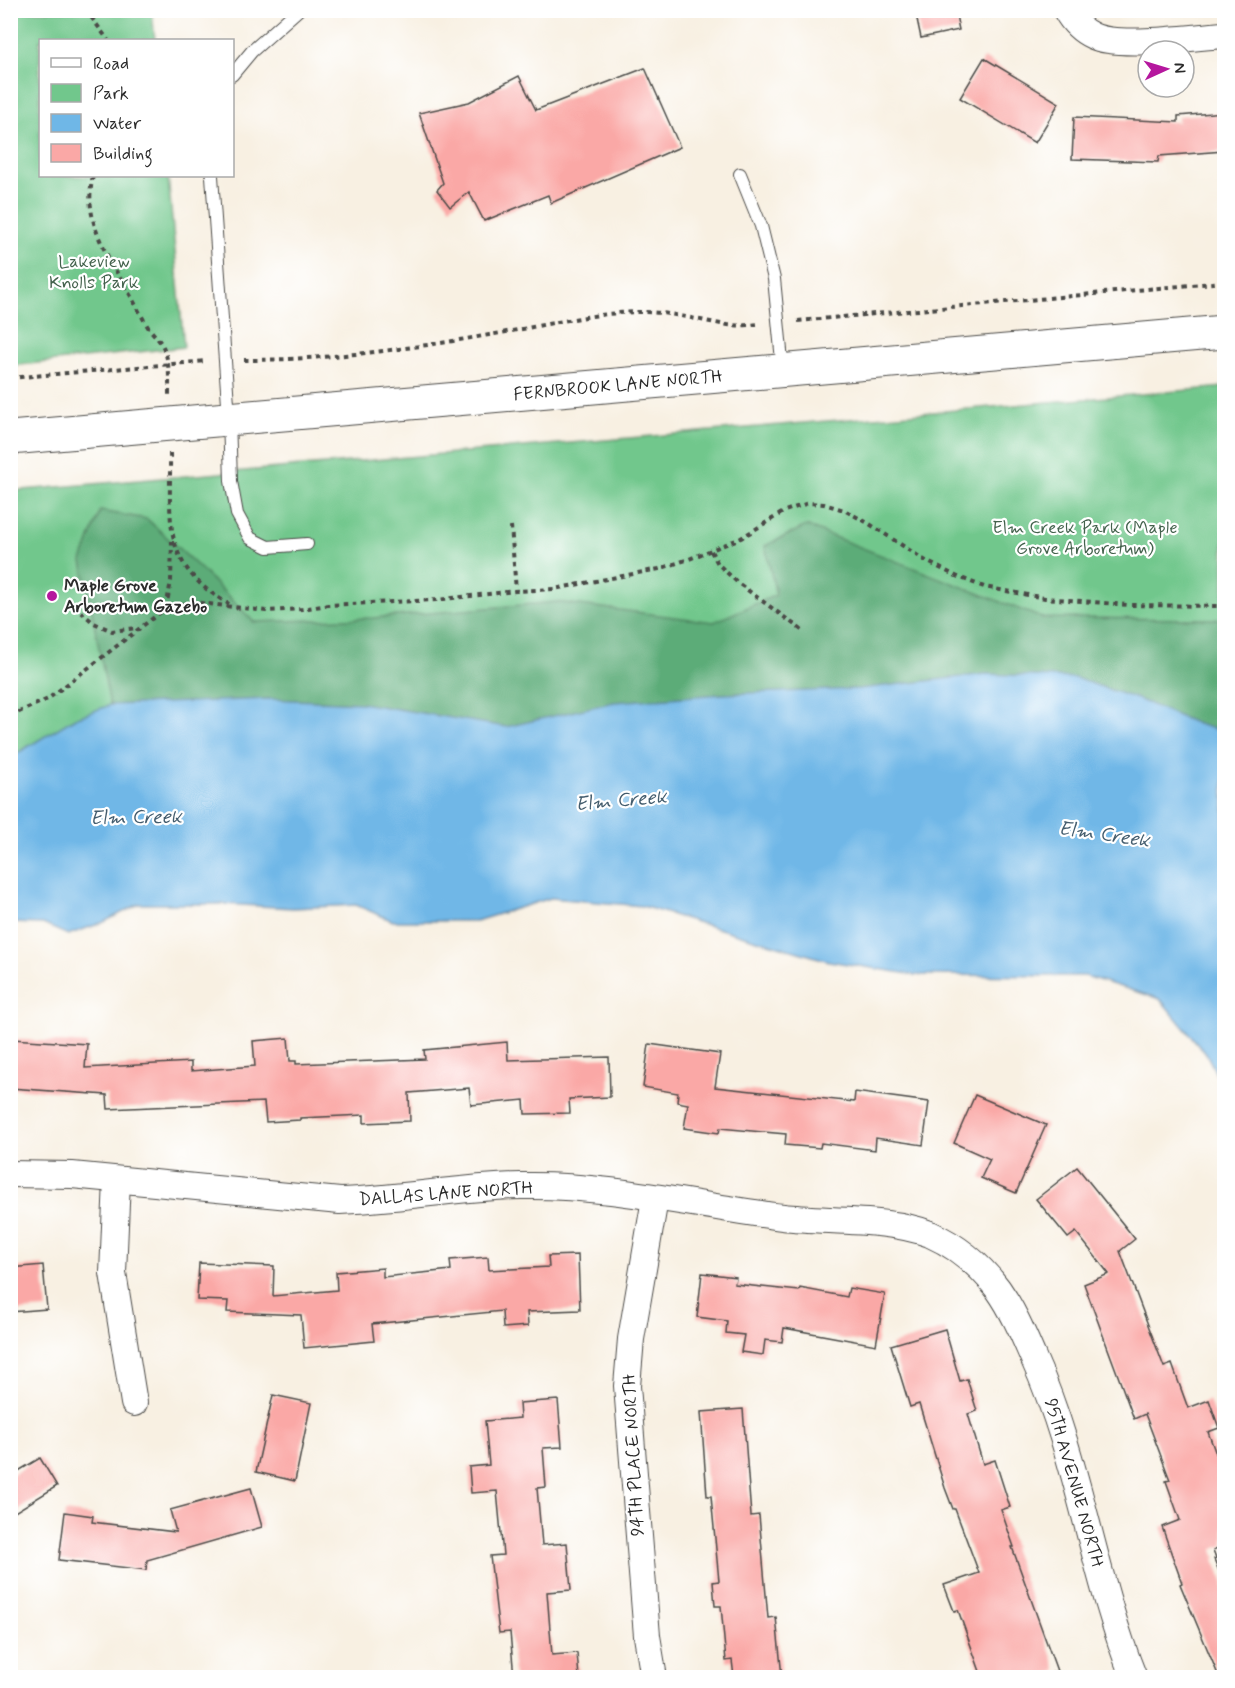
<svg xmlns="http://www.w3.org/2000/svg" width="1235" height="1688" font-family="Mynerve,sans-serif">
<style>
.green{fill:#71c78c;stroke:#4e795c;stroke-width:1.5}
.forest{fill:#5cac78;stroke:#446c52;stroke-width:1.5}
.water{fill:#6fb7e7;stroke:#4d7189;stroke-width:1.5}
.building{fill:#faa8a6}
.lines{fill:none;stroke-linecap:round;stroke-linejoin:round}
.lane-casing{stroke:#4a4946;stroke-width:14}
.street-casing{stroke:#4a4946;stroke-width:28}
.secondary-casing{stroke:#4a4946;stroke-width:35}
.path{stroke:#4a4946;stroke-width:4;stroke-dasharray:4.5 4.5;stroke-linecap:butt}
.lane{stroke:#fff;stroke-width:12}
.street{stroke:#fff;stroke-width:26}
.secondary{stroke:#fff;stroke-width:33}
.poi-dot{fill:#b5179e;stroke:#fff;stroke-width:2}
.labels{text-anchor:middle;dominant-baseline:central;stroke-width:4.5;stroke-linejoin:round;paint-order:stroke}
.park-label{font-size:18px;fill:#44624d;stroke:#fff}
.street-label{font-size:18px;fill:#2b2b2b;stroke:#fff}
.poi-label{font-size:18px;font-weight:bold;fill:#2b2b2b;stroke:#fff;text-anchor:start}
.water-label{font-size:20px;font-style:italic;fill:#435c6d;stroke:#fff}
</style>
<rect width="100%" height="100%" fill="#fff"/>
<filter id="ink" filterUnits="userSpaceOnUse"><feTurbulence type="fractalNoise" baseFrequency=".0167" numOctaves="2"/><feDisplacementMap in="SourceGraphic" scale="12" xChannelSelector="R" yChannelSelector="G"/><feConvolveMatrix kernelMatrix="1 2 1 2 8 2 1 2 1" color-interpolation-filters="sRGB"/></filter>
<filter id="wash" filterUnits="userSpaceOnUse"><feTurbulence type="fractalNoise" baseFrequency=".008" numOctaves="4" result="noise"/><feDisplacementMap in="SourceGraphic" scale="24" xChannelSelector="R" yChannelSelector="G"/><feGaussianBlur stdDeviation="1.35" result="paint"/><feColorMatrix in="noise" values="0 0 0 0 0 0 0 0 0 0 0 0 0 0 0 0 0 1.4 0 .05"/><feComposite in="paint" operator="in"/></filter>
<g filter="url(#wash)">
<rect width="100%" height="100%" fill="#f8f0e2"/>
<!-- green -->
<g class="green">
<path d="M10,11H152L155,40H40V176H168L184,347L11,366Z"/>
<path d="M1224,387V732L1197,724L1140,700L1075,678L986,674L859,689L723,694L615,702L506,727L361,703L270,699L163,701L29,746L11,757V491Z"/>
</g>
<!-- forest -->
<path class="forest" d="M100,511L147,519L203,571L254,622L373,618L556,602L714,622L776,595L765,546L806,526L1042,618L1224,619V732L1197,724L1140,700L1075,678L986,674L859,689L723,694L615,702L506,727L361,703L270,699L110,705L82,561Z"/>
<!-- water -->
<path class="water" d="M986,674L1075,678L1140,700L1197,724L1224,732V1090L1207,1055L1160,999L1085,976L915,975L829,961L642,906L551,898L476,921H393L356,905L293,908L224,904H139L104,922L68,935L43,924L11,923V757L75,718L110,705L270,699L361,703L506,727L614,702L723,694L859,689Z"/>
<g id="blocks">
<!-- building -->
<g class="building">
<path d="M915,10H955L959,30L921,38Z"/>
<path d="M984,58L1059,103L1035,143L960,98Z"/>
<path d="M645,68L680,147L551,203L548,195L484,221L469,192L450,207L437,190L443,183L419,113L469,102L519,76L536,110Z"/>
<path d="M1224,112V151L1159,156L1158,162L1072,159L1074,117L1178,122V116Z"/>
<path d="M288,1038L290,1061H296V1064L425,1059L424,1050L507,1042L508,1060L609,1057L610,1097L569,1099L570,1113L525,1114L524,1100L471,1105L469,1088L409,1093L410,1121L364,1123V1115L300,1118V1120L266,1122L264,1102L108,1109L107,1095L10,1088L12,1039L87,1044L85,1068L191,1062V1071L255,1066L253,1041Z"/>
<path d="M649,1044L720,1054L715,1087L854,1102L855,1092L929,1102L923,1145L876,1138L875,1150L821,1143L820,1148L785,1145L786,1134L720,1128L719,1133L684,1128L688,1104L677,1102L678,1093L643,1087Z"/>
<path d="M975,1095L1046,1125L1016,1193L981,1178L990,1159L954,1143Z"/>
<path d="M1077,1167L1135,1239L1120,1251L1164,1367L1172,1364L1188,1408L1209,1400L1219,1428L1208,1432L1224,1476V1545L1213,1550L1216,1558L1214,1559L1224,1583V1677H1219L1180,1584L1182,1583L1162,1527L1180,1520L1166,1481L1170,1480L1145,1414L1134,1419L1084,1284L1109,1274L1076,1232L1068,1238L1036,1199Z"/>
<path d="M578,1255L580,1310L527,1312L528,1326L503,1328L502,1311L372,1324L374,1341L304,1348L301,1315L227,1312L228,1301L197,1300L199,1263L274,1266L273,1296L337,1290L336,1272L383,1268V1277L451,1270L450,1260L488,1257L489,1270L549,1267L548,1256Z"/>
<path d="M43,1265L47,1309L10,1312V1268Z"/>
<path d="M702,1273L736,1277L735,1284L799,1291L800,1288L847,1297L849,1288L885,1294L876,1345L784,1328L782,1342L765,1340L763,1355L741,1352L744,1335L726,1333L727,1321L697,1317Z"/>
<path d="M945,1329L960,1381L967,1379L977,1411L968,1414L983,1464L995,1460L1010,1507L1001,1510L1014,1547H1012L1057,1671L1039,1677H982L958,1610L954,1611L944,1585L979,1573L955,1509H953L945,1488L919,1404L910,1407L891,1345Z"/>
<path d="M273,1395L311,1403L295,1481L256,1472Z"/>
<path d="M558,1400L562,1447L543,1448L546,1487L537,1488L542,1545L567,1543L571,1590L547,1592L552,1655L577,1653L579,1677H514L510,1632L499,1633L490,1556L503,1555L497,1491L471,1493L469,1467L489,1465L485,1421L520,1418L519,1403Z"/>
<path d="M743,1409L751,1516L759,1515L768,1618L776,1617L782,1677H734L732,1660L726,1661L721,1606H715L713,1582L719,1581L711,1496H707L701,1412Z"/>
<path d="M40,1458L57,1486L10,1515V1476Z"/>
<path d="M251,1488L262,1527L147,1560L146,1570L59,1560L65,1512L93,1516L92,1522L176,1532L170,1510Z"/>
</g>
</g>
</g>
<g filter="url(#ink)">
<use href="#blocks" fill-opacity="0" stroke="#4a4946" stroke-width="1.5"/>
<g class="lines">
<defs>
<g id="lane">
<path d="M232,75L252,51L298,10"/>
<path d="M740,174L761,226L774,279L783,371"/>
<path d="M212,176L229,418L231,481L237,514L250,538L268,547L307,544"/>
</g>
<g id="street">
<path d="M1066,10C1072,21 1082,31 1093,36C1119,48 1193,37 1224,35"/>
<path d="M10,1174L72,1175L340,1201C400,1199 460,1187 521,1186C607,1184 697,1206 783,1217C827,1222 890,1218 930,1234C957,1246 980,1265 998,1289C1013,1310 1023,1334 1033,1357C1080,1461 1092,1573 1134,1678"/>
<path d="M117,1180L113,1273L134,1403"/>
<path d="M654,1678L647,1636L627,1386L631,1339L655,1199"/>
</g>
<path id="secondary" d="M10,438L1224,332"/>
</defs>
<!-- lane casing -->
<use href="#lane" class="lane-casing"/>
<!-- street casing -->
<use href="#street" class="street-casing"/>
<!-- secondary casing -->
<use href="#secondary" class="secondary-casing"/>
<!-- path -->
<g class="path">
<path d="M86,10L108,40"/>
<path d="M93,176C83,216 103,249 123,283C132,297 139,312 148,327C153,334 161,341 164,349C170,364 169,379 169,395"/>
<path d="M798,321L1224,282"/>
<path d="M244,360C326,360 409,349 489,335C540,327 591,312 643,312C672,312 700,321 728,325C739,326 750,325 760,324"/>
<path d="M10,378L207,361"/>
<path d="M170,453C171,522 160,565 229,604"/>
<path d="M511,526L516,591"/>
<path d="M711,551L718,564L738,583L803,631"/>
<path d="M67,600L94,623L112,631L137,628"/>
<path d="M166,608L171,581L172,540"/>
<path d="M10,716L48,699L166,608L193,602L266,611L302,609L328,605L436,600L516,591L554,589L659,569L689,559L741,538L785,511L808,503L824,504L844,510L868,523L926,561L956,576L984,587L1045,598L1128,605L1224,606"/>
</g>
<!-- lane -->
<use href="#lane" class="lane"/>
<!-- street -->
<use href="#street" class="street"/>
<!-- secondary -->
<use href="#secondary" class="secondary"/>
</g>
</g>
<!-- markers -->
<circle class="poi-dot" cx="52" cy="596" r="6"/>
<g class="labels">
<!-- park labels -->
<g class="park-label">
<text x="94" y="262">Lakeview<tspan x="94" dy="21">Knolls Park</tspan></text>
<text x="1085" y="528">Elm Creek Park (Maple<tspan x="1085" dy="21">Grove Arboretum)</tspan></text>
</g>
<!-- street labels -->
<g class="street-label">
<text transform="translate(618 386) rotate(-5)">FERNBROOK LANE NORTH</text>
<text transform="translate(446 1194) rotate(-4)">DALLAS LANE NORTH</text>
<text transform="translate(634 1455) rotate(-93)">94TH PLACE NORTH</text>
<text transform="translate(1074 1483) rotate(74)">95TH AVENUE NORTH</text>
</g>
<!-- poi labels -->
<g class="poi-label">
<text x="64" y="586">Maple Grove<tspan x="64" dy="21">Arboretum Gazebo</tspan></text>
</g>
<!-- water labels -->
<g class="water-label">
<text transform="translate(621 801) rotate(-5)">Elm Creek</text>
<text transform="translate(136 818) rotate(-1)">Elm Creek</text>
<text transform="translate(1104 835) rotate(8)">Elm Creek</text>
</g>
</g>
<!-- margin -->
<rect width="1235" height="1688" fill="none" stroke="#fff" stroke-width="36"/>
<!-- legend -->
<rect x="39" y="39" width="195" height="138" fill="#ffffff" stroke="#aaaaaa" stroke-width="1.5"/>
<rect x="51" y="58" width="30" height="9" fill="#ffffff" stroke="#aaaaaa" stroke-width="1.5"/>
<text x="93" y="69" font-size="18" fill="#2b2b2b">Road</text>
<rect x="51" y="84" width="30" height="18" fill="#71c78c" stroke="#aaaaaa" stroke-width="1.5"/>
<text x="93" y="99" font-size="18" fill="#2b2b2b">Park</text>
<rect x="51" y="114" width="30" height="18" fill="#6fb7e7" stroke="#aaaaaa" stroke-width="1.5"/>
<text x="93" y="129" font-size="18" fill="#2b2b2b">Water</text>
<rect x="51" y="144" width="30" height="18" fill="#faa8a6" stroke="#aaaaaa" stroke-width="1.5"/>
<text x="93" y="159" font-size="18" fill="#2b2b2b">Building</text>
<!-- north arrow -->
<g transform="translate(1166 69) rotate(86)"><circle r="28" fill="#ffffff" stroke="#aaaaaa" stroke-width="1.5"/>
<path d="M0-4.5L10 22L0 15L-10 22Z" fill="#b5179e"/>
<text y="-9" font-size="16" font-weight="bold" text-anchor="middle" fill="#2b2b2b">N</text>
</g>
</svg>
